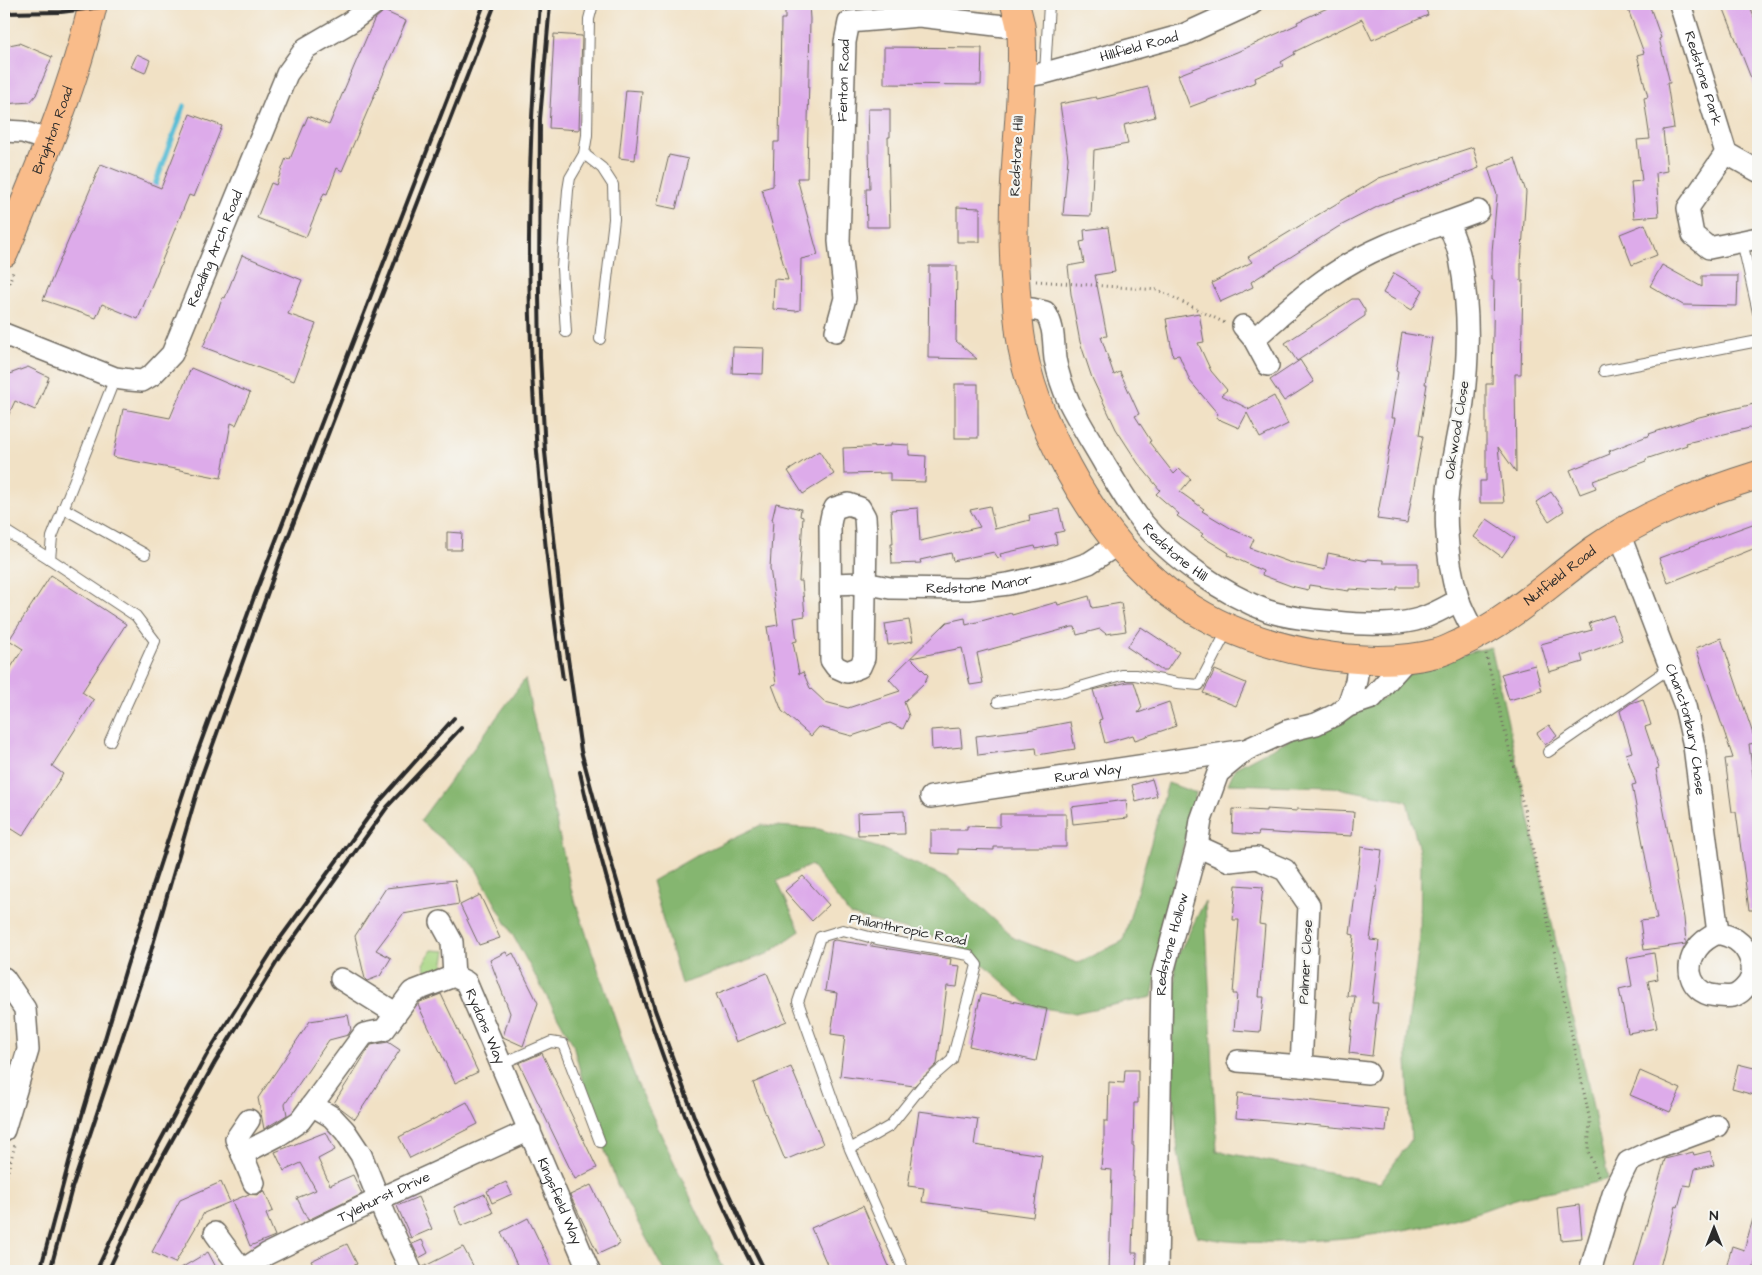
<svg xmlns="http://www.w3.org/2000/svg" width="1762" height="1275" font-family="'Architects Daughter',sans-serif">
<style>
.green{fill:#a7d582;stroke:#698056}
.forest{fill:#85b670;stroke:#58704e}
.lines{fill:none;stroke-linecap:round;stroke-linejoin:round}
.stream{stroke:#58bdd6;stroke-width:5.5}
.building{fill:#ddabea}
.lane-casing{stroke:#706b61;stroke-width:12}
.street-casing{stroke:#706b61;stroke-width:24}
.primary-casing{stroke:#706b61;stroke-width:30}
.path{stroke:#706b61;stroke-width:3;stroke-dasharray:1 4;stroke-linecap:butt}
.lane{stroke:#fff;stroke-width:10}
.street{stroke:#fff;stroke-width:21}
.primary{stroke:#f9bc8a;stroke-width:28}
.rail{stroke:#2b2b2b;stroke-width:4}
.labels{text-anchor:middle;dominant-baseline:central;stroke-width:4.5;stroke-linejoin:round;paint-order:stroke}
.street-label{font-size:14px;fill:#2b2b2b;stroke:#f6f6f2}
</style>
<rect width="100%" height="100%" fill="#f6f6f2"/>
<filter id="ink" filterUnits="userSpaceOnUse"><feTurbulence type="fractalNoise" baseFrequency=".02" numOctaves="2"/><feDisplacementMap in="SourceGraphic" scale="10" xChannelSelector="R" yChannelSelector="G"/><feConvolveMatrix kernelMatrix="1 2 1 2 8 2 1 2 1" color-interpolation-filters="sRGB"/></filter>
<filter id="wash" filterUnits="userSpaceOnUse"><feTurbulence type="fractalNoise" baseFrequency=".0096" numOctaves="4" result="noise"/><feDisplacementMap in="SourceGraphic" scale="20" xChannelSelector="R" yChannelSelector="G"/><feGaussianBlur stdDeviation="1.12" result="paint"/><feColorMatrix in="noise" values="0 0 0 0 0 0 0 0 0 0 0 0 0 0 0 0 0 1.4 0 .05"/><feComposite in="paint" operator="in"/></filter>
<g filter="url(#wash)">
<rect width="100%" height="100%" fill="#f1e1c5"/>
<!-- green -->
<path class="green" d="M432,950L446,951L443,967L428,975L423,964Z"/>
<!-- forest -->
<g class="forest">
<path d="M1491,647L1523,789L1571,1011L1586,1074L1608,1179C1581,1188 1553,1189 1526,1196C1506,1201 1487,1210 1468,1215C1413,1231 1355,1239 1299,1241C1264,1243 1231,1244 1197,1236L1188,1205L1178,1152L1171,1064L1176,959L1205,901L1217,1151L1380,1183L1411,1140L1406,1040L1420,937L1421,859L1407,801L1332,787L1228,784L1235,768L1307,730L1381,699L1412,672L1449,657Z"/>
<path d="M525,679L571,889L636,1081L725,1271H664L617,1184L589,1106L573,1044L474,865L420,821Z"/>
<path d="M1168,783L1196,793L1176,876L1152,997L1074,1013L1030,1006L994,974L953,942L850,915L811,865L777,881L800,931L767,954L681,984L652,881L699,854L761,825L819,829L882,849L950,879L1014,938L1077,963L1123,941Z"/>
</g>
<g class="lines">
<!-- stream -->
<g class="stream">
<path d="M155,185L184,106"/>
<path d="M4,1064L6,1071"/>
</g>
</g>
<g id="blocks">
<!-- building -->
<g class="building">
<path d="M785,4H809L810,19L807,178H797L818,255L801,259L800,310L796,311L773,309L774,279L788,280L762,189L773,186L774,142H779L781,19H785Z"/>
<path d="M1336,4H1424L1428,15L1372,40L1362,19L1294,52L1295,54L1281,62L1283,66L1255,78L1256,82L1190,107L1178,75L1237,52L1298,24L1297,22Z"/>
<path d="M1626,4H1649L1661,38L1659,39L1670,83H1667L1674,128L1663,130L1667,171L1656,173L1659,216L1634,218L1631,182L1642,181L1637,140L1650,139L1644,98L1648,97L1637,55L1644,53Z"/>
<path d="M1722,4H1749L1758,28V96Z"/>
<path d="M384,11L406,21L342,171L337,168L327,194L324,193L306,237L257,218L271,183L276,185L286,158L290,159L308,116L329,125L374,20Z"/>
<path d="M554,34L582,36L579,130L549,128Z"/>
<path d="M19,43L52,57L36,95L30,102L4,104V46Z"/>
<path d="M884,47L982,48L981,85L884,84Z"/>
<path d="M137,54L150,60L145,73L131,67Z"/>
<path d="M1148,87L1155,117L1124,125L1128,144L1094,150L1091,216L1063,215L1068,158L1060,104L1096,97L1097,99Z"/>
<path d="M626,90L642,91L635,160L619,158Z"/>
<path d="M868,109H890V137H888L890,227H867L866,189H870Z"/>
<path d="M190,114L222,126L194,197L189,195L138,319L102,304L96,318L43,300L101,164L161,188Z"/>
<path d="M1473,147L1479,168L1381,205L1338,227L1251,282L1253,287L1220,302L1212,283L1252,262L1248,257L1379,178Z"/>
<path d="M669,155L688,159L676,209L657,205Z"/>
<path d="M1515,158L1526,192L1521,264V281H1523L1521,374H1515L1516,472L1498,447L1504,503H1480V481H1486V384H1492L1494,280H1492V252L1497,195L1488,168Z"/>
<path d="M957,207L980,208V242H957Z"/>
<path d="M1645,224L1657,255L1632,265L1620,234Z"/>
<path d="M1108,227L1115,272L1095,275L1107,336L1101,337L1114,375L1120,372L1139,414L1135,416L1151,441L1149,442L1174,474L1179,469L1191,479L1180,492L1204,509L1202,511L1232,529L1254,539L1250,548L1289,562L1325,570L1328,553L1367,561V559L1383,560V563H1418V587H1397V590L1382,591L1349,589V591L1309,585L1308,590L1291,586L1262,575L1263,571L1228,555L1229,553L1201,536L1203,534L1177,516L1179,514L1156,494L1160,490L1138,463L1116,429L1092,378L1080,342L1071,294L1068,266L1084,263L1080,242L1085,241L1084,230Z"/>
<path d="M242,255L302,280L288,314L316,324L294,381L203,347L223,297L225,298Z"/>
<path d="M1662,265L1702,287V276H1738L1737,306L1683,305L1650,286Z"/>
<path d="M929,266H957L956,341L977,359L928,358Z"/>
<path d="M1394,273L1423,290L1412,310L1383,293Z"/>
<path d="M1352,299H1358L1365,310V316L1297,361L1285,343Z"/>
<path d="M1199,313L1204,342L1198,343L1211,371L1227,390L1221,395L1249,409L1248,410L1274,396L1288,424L1260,438L1247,413L1239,428L1216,418L1218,414L1190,381L1179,355L1173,356L1166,319Z"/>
<path d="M1402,333L1432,338L1425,384H1427L1419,435L1423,436L1407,523L1377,519L1395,418H1391L1398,372L1396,371Z"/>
<path d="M733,347L764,348L763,374L732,373Z"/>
<path d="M1300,360L1314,382L1284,401L1270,380Z"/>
<path d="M28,367L49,377L35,410L15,401L4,425V376Z"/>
<path d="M191,368L250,393L236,425L231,423L221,478L113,457L123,409L170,418Z"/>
<rect x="955" y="384" width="23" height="54"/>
<path d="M1758,403V426L1686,443L1687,445L1646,459V461L1593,481L1596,488L1580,494L1570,470L1610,454L1609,451L1650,435L1649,434L1699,417Z"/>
<path d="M891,444L909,445V455L926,456L925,482L890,481V473L844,474L843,448L891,446Z"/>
<path d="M819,451L834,474L803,494L788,471Z"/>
<path d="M1551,492L1564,511L1549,521L1536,502Z"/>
<path d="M776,503L801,509L800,516L803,517L799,581H802L805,616L794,618L797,641L793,642L799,674L803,672L810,688L825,702L848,708L900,691L889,679L947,622L965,618L966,625L1011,613L1012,615L1057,602L1058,605L1089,596L1092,608L1121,603L1126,631L1106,634L1100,629L1077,635L1075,627H1072L977,653L983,683L970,685L962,648L911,658L928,675L925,682L904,702L909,716L903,729L890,723L852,736L819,727L811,736L782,711L772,685L776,684L767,627L778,625L770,568L773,520H772Z"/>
<path d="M990,506L995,529L1030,520L1029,515L1059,509L1064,531L1055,533L1057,544L1036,549L1035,546L1000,554L1001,557L998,558L994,552L953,561L951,553L920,560L921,563L892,564L891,544H893L891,510L918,508L920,541L980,527L970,510Z"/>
<path d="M1487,519L1515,538L1502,557L1474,537Z"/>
<path d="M1758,522V547L1668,583L1659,558Z"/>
<path d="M447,532L462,533L461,550H447Z"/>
<path d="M51,575L126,624L82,692L94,700L52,766L63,774L23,836L4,824V678L23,649L9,640Z"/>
<path d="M1613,615L1622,640L1581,655L1583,662L1549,672L1541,644L1592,630L1589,623Z"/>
<path d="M909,620L913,641L888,645L885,624Z"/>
<path d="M1141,627L1179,652L1167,670H1161L1127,647Z"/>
<path d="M1721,638L1756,743L1749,744L1758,815V910H1749L1736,812H1732L1725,759L1733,758L1696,648Z"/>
<path d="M1535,665L1542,691L1509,700L1501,674Z"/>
<path d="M1215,670L1246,683L1236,706L1203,693Z"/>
<path d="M1128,682H1134L1142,707L1138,713L1169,702L1176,726L1135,740L1133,735L1105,743L1099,720L1102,719L1093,690Z"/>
<path d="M1643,699L1651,725L1645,727L1659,768L1656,769L1684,918L1686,942V944L1644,950L1640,921L1657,919L1632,785L1636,784L1626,754L1632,752L1620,711L1631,703Z"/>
<path d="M1070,722L1075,749L1037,755L1036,748L978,755L976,736L1033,729Z"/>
<path d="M1549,725L1557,736L1545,745L1537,733Z"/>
<path d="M960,728L962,747L932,750L931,730Z"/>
<path d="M1152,779L1157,796L1136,802L1132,785Z"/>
<path d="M1126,800L1128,818L1073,824L1071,807Z"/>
<path d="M1233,809L1266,811V809L1297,811V809L1354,812L1352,836L1291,833V834L1259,832L1258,835L1232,833Z"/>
<path d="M904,811L905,834L858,835L857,813Z"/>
<path d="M1000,814H1066V847H994V850L958,849V854L931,853V830H967V826L1000,827Z"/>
<path d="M1361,847L1382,850L1370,940L1379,941L1372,1003H1378L1372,1056L1349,1053L1355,996H1347L1354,935L1350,934Z"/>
<path d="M803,876L829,905L812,921L785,891Z"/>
<path d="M455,880L459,904L403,914L376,950L391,958L380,976L367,981L365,979L355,936L386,888Z"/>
<path d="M1236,885L1263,887L1259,924L1265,925L1259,997H1264L1260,1032L1234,1030L1237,994H1233L1239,920H1233Z"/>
<path d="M480,895L500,938L479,945L460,905Z"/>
<path d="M835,940L951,959L950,965L960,966L957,987L947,986L937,1064L914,1086L840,1076L845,1036L831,1034L837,993L825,991L832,941Z"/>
<path d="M506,952L508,956L513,953L538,1003L523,1046L503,1037L510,1013L490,960Z"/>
<path d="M1654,953L1658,979L1648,981L1657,1028L1628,1033L1619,989L1632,986L1627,958Z"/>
<path d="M767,973L787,1021L736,1042L716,994Z"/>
<path d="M441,994L478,1072L455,1083L418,1005L420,1002Z"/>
<path d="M981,994L1047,1009L1036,1061L969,1046Z"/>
<path d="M348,1015L351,1030L348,1035L329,1040L285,1104L287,1115L264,1129L258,1098L310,1021Z"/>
<path d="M388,1042L400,1050L355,1119L334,1103L371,1045Z"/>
<path d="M542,1053L597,1168L575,1179L519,1063Z"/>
<path d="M1738,1064L1758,1069V1096L1732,1089Z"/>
<path d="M791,1067L823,1144L785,1160L753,1083Z"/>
<path d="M1125,1070H1138V1103H1134L1133,1146H1134L1133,1177H1134L1132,1253H1137L1136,1271H1109L1112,1170L1101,1169L1103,1145H1104V1121H1108L1109,1082L1124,1083Z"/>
<path d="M1640,1071L1681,1089L1670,1112L1630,1095Z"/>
<path d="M1238,1093L1388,1109L1386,1132L1236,1118Z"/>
<path d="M467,1102L478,1124L410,1158L399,1137Z"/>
<path d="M919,1111L978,1119L974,1145L1042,1155L1033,1217L922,1202L924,1188L908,1186Z"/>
<path d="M326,1132L335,1150L318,1159L330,1185L353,1175L362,1194L308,1220L297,1198L316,1190L301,1163L284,1171L275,1152Z"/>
<path d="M1710,1151L1714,1165L1695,1169L1691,1186L1684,1185L1678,1207L1676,1206L1659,1271H1633L1665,1159L1693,1152L1694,1155Z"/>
<path d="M221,1182L230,1202L204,1213L175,1263L152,1252L180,1200Z"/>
<path d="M506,1182L512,1194L492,1203L487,1191Z"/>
<path d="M591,1185L620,1244L598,1254L570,1195Z"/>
<path d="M264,1190L273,1211L266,1214L275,1236L250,1246L232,1201L249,1194L258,1195Z"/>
<path d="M485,1194L493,1213L461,1226L454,1207Z"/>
<path d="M418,1197L432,1229L411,1238L397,1206Z"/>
<path d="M1579,1205L1582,1238L1561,1240L1558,1208Z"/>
<path d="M863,1206L891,1271H830L811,1228Z"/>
<path d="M528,1218L554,1271H520L501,1232Z"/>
<path d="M1753,1219L1758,1221V1251L1753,1271H1739L1726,1268L1732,1246L1744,1250Z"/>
<path d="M422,1240L428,1253L419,1258L412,1244Z"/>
<path d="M347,1244L357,1264L342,1271H316L311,1261Z"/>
<path d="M463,1247L476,1271H423V1267Z"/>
<path d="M208,1252L218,1271H176Z"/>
</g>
</g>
</g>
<g filter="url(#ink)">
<use href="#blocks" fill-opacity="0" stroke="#706b61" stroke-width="1"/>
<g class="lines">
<defs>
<g id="lane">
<path d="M1045,73L1049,4"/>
<path d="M584,154L602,168L613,185L614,219L600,339"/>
<path d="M1742,241L1758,312"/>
<path d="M566,332L562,268L568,190L570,178L584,154L587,135L589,19L593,4"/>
<path d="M1604,371L1758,341"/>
<path d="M63,508L145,554"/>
<path d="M4,530L50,559"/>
<path d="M998,702L1063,692L1122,675H1135L1177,683L1199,685L1228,629"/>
<path d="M110,741L155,641L136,616L50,559L52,537L115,378"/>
<path d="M1548,752L1670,668"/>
<path d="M501,1064L551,1042L563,1044L600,1142"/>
<path d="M850,1149L890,1126L922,1086L952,1060L977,965L969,955L877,939L843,930L820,937L798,1002L850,1149L904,1271"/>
</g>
<g id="street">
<path id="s1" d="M1680,4L1726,153L1758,171"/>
<path id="s2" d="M1022,77L1045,73L1183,35L1251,4"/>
<path d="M4,131L23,132L50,141"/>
<path d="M1726,153L1688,208L1693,235L1709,248L1758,238"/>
<path d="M1448,222L1478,211"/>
<path id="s3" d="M1019,309H1032L1045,312C1055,327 1053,342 1055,359C1058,374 1063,389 1069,402C1080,424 1093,444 1105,465C1117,484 1128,504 1142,522C1171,558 1225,595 1268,611C1289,618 1313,620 1335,622C1364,625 1406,627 1432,614C1441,610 1450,605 1459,600"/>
<path d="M1243,326L1254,339L1268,365"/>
<path id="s4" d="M836,331L845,298L839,241L845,42L849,22L919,16L1021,28"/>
<path id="s5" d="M4,334L115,378L130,380L142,381L152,375L172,354L287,74L306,48L349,23L374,4"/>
<path d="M1254,339C1279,317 1303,294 1330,276C1366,251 1407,236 1448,222C1452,234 1458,246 1460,258C1469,304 1469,356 1463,402C1457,447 1443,489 1447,534C1448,556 1452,578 1458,598C1462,611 1470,624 1476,636"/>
<path d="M848,504L860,508L865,517L866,533L864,658L860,667L847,672L836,667L831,660L830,524L832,514L835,508Z"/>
<path id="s6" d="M1619,533L1685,706L1694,746L1718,933"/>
<path id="s7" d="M831,584L864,583L890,588L968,589L1008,584L1066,571L1089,563L1118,544"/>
<path d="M1348,706L1356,681L1359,660"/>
<path id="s8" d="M931,797L1246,750"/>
<path d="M1197,846L1230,861L1257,858L1285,870L1309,905L1301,1066L1368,1073"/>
<path d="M441,922L452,942L454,976"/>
<path d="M1718,933C1724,935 1730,936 1736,940C1749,949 1758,969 1748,984C1744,989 1740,994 1733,996C1729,997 1722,996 1718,996C1692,995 1682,969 1697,949C1702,941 1709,937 1718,933Z"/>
<path d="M4,978L25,1009L28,1050L4,1130"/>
<path d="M341,979L395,1013"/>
<path d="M1238,1061L1301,1066"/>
<path d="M249,1120L236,1139L254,1183"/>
<path d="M242,1154L279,1135L300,1121L312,1105"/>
<path d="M215,1233L242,1270"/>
<path id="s9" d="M241,1271L267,1254L379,1199L530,1130"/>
<path id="s10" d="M411,1271L385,1215L361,1155L345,1131L332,1117L312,1105L364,1034L384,1030L412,992L454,976L466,982L589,1271"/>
<path id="s11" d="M1157,1271L1162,976L1197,846L1201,820L1218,773L1246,750L1287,731L1316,724L1337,714L1348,706L1372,698L1408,658"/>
<path d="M1590,1271L1615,1188L1628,1162L1658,1148L1717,1126"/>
</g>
<g id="primary">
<path id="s12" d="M1015,4C1017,12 1020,21 1021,29C1022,37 1022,46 1022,55C1022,98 1017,141 1015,184C1012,233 1014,284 1020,333C1026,381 1044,424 1067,467C1124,572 1196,633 1315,654C1355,661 1398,663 1437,653C1446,651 1454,646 1461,643C1511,620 1550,582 1594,550C1644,515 1700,493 1758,475"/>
<path id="s13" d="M4,253C38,171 73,90 93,4"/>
</g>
</defs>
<!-- lane casing -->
<use href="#lane" class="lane-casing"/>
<!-- street casing -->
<use href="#street" class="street-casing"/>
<!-- primary casing -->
<use href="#primary" class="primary-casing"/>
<!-- path -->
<g class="path">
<path d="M1036,281L1158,290L1225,323"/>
<path d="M4,297L13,272"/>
<path d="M1486,654L1526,817L1590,1121L1588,1151L1599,1179"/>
<path d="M4,1185L15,1145"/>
</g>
<!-- lane -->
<use href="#lane" class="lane"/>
<!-- street -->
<use href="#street" class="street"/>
<!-- primary -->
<use href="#primary" class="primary"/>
<!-- rail -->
<g class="rail">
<path d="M4,4H29"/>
<path d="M540,4C519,228 529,456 563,679"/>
<path d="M550,4L540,119L539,294L540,357L545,452L563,623L581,751L611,861L655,1010L695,1119L749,1239L765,1271"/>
<path d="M4,13L61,12L126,4"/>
<path d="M580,772C593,833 610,892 628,951C662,1061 702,1169 755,1271"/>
<path d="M40,1271L77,1132L127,965L191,769L254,597L484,4"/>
<path d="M50,1271L72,1188L149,958L202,775L283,550L495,4"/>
<path d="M96,1271L143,1173L206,1056L279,940L380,801L454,718"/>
<path d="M108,1271L155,1171L215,1062L280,957L388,806L461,728"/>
</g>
</g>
</g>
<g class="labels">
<!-- street labels -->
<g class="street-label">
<text stroke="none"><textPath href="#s2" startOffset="121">Hillfield Road</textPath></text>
<text stroke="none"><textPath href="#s1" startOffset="78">Redstone Park</textPath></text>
<text stroke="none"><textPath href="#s4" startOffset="252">Fenton Road</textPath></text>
<text stroke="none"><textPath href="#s13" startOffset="132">Brighton Road</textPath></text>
<text transform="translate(1017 156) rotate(-87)">Redstone Hill</text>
<text stroke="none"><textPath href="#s5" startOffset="301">Reading Arch Road</textPath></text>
<text transform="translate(1457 430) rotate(-81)">Oakwood Close</text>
<text stroke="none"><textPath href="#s3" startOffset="306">Redstone Hill</textPath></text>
<text stroke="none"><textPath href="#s12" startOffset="1065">Nutfield Road</textPath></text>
<text stroke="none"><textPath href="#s7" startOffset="149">Redstone Manor</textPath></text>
<text stroke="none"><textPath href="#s6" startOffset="208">Chanctonbury Chase</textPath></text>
<text stroke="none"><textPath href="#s8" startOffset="159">Rural Way</textPath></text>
<text transform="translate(908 930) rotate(11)">Philanthropic Road</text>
<text stroke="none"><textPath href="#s11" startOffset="328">Redstone Hollow</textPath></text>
<text transform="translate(1306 962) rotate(-87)">Palmer Close</text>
<text stroke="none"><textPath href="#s10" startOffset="460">Rydons Way</textPath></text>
<text stroke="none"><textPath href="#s9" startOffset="161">Tylehurst Drive</textPath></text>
<text stroke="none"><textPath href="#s10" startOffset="650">Kingsfield Way</textPath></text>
</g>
</g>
<!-- margin -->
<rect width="1762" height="1275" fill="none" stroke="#f6f6f2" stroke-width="20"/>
<!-- north arrow -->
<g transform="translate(1714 1228)" stroke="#f6f6f2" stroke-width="4" paint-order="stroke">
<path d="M0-4L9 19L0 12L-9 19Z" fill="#2b2b2b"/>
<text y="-8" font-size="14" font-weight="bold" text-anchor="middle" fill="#2b2b2b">N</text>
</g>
</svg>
